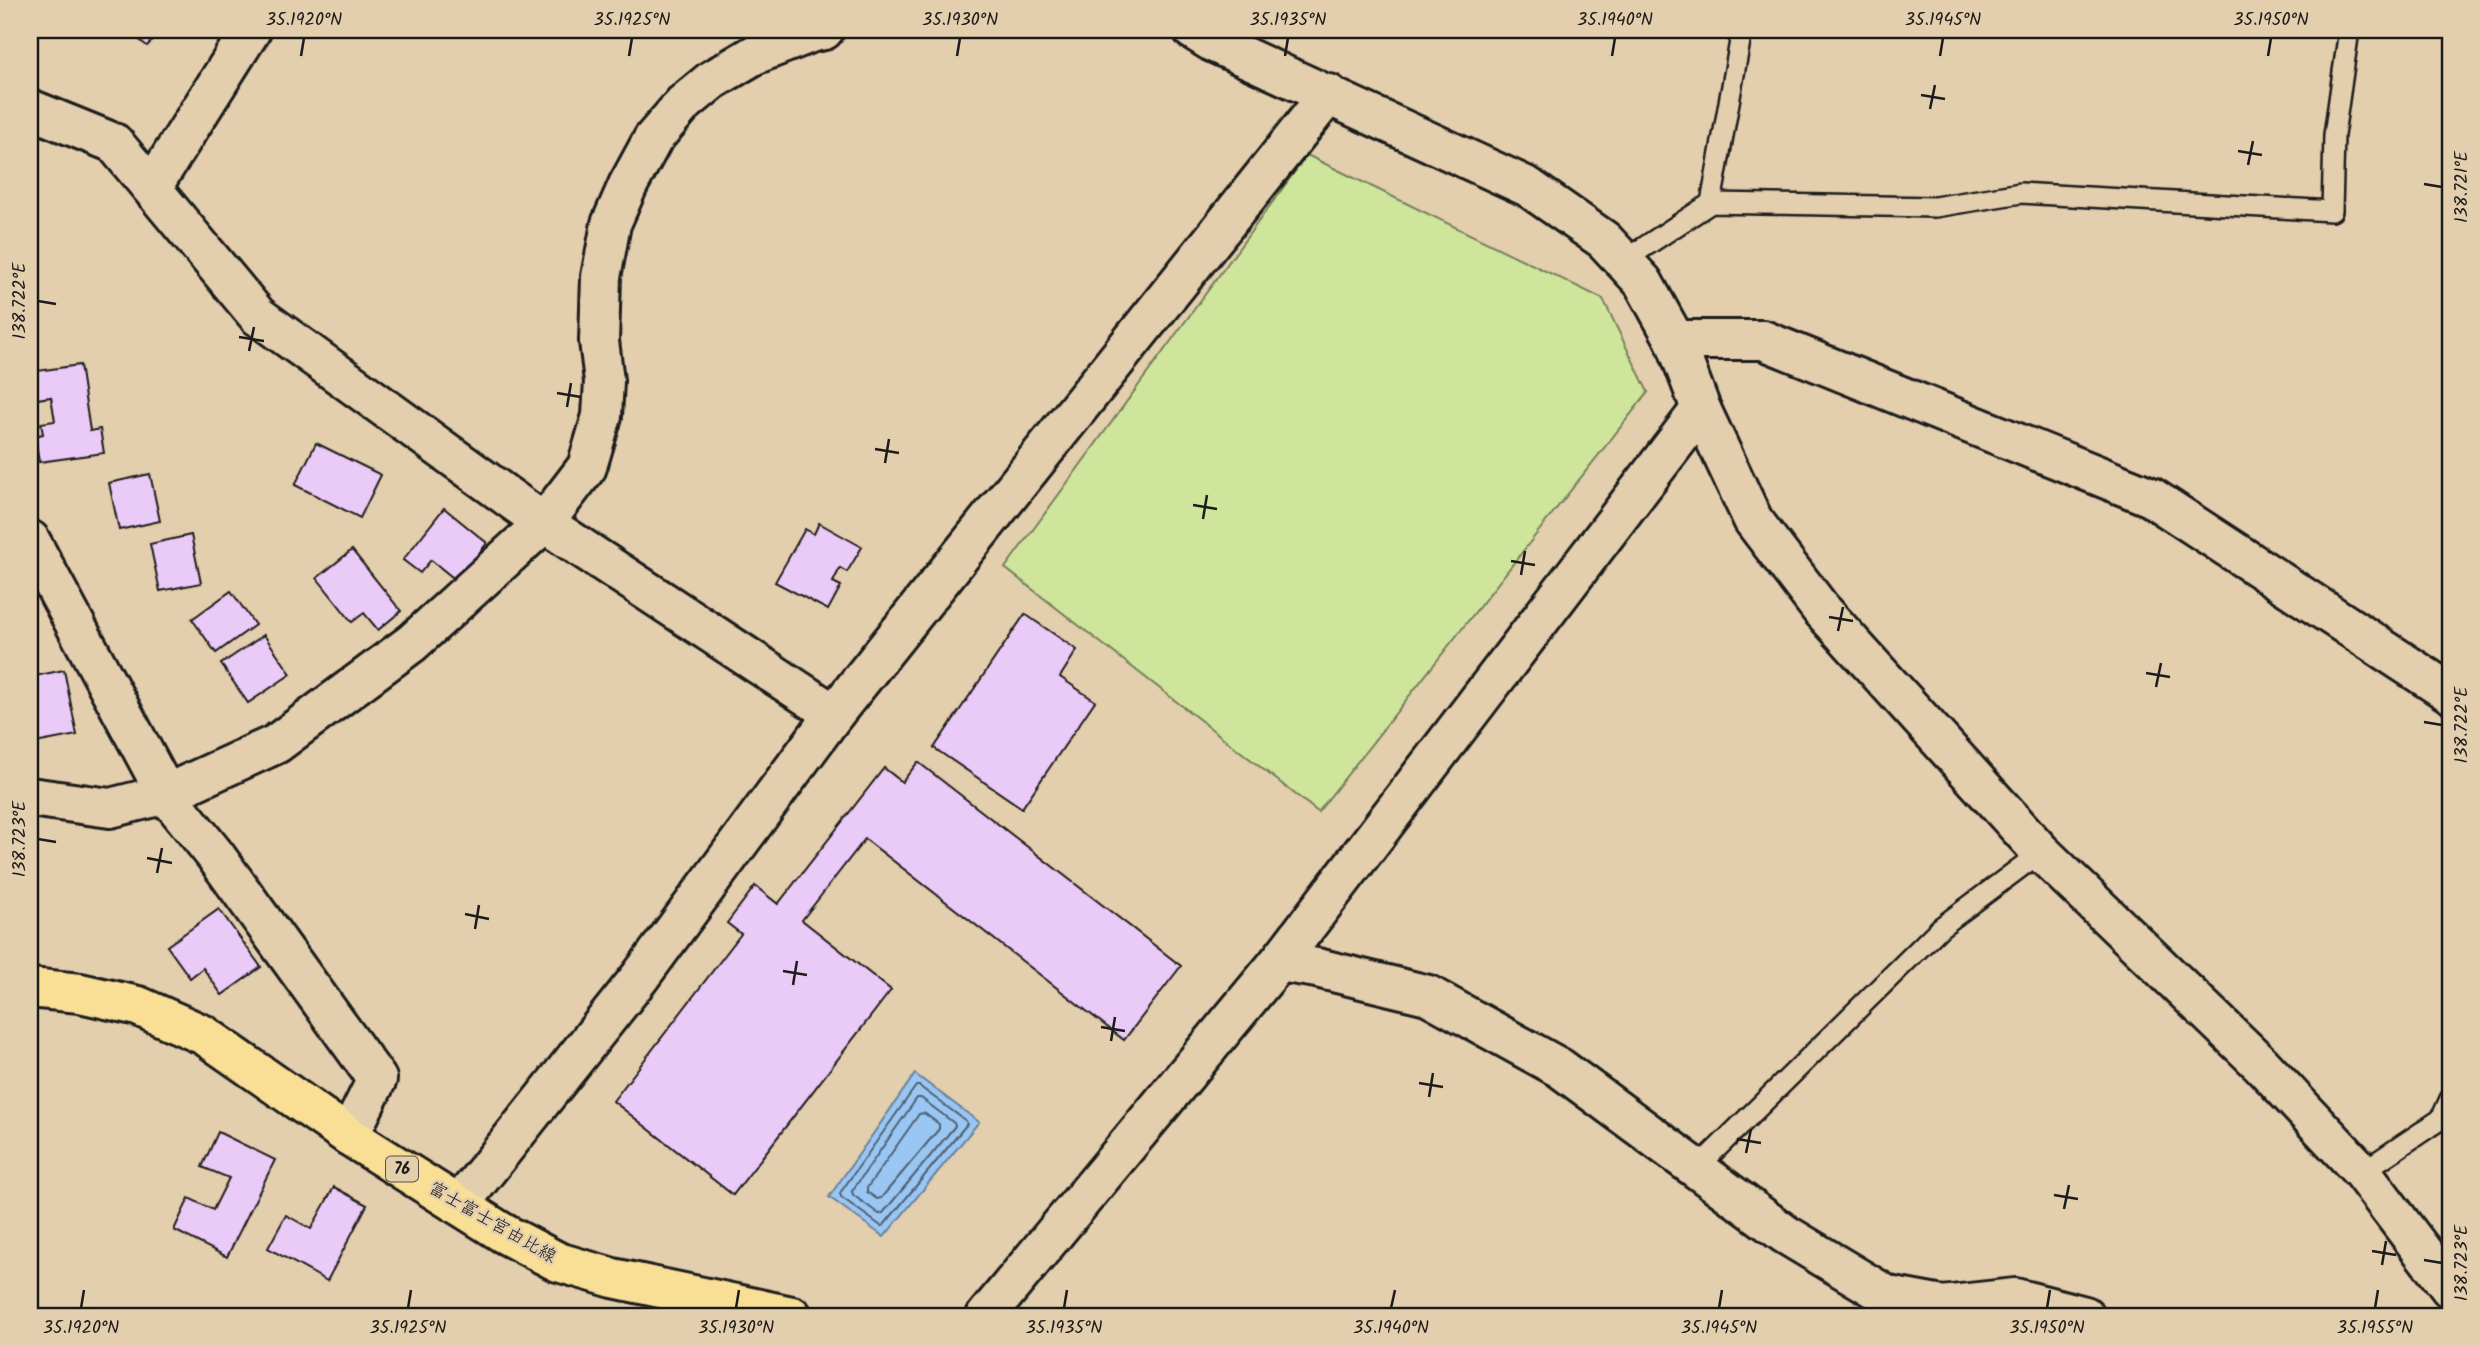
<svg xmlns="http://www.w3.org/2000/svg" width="2480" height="1346" font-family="Kalam,'Klee One',sans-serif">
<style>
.green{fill:#cfe59b;stroke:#76805c;stroke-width:2}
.water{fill:#99c6f3;stroke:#67829d;stroke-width:2}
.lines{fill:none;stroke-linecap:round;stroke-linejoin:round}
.shore{stroke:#4e6072;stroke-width:2}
.building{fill:#eacaf7;stroke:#1c1c1c;stroke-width:2}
.lane-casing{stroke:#1c1c1c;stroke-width:24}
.street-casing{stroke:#1c1c1c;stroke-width:44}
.secondary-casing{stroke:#1c1c1c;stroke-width:44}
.primary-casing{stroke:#1c1c1c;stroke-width:44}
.lane{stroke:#e3cead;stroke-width:19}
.street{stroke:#e3cead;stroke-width:38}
.secondary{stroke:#e3cead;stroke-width:38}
.primary{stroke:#f9df96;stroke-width:38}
.ticks{fill:none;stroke:#1c1c1c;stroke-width:2.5}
.labels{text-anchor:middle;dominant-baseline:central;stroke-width:5;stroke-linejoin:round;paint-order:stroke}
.shield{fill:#e3cead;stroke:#585148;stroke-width:2}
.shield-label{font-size:16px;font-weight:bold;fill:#1c1c1c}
.street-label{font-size:18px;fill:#1c1c1c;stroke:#e3cead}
.neatline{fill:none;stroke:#1c1c1c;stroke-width:2.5}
.ticks-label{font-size:18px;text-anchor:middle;fill:#1c1c1c}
</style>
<rect width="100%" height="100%" fill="#e3cead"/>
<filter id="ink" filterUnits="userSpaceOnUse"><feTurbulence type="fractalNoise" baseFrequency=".0143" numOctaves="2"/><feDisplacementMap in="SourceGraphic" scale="14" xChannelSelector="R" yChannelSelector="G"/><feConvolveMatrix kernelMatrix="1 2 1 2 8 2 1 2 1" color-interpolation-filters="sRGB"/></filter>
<g filter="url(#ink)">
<!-- green -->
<path class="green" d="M1307,155L1603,299L1648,392L1318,812L1005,568Z"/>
<!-- water -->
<path class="water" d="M915,1074L979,1122L884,1237L829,1197Z"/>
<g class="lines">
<!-- shore -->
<g class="shore">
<path d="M916,1086H919L966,1121L967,1124L884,1225L881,1226L841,1197L840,1193Z"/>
<path d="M917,1098H921L954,1123L955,1126L883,1213L879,1214L853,1195L852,1191Z"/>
<path d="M924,1113L939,1124V1129L881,1198L877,1199L867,1192V1188L919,1114Z"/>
</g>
</g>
<!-- building -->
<g class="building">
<path d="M127,30H163L147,46Z"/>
<path d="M80,365L90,431L100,429L104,453L39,462L35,436L43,434L41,423L55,421L51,397L30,400V372Z"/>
<path d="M316,443L381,475L360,518L295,485Z"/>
<path d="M150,474L160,521L119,530L109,483Z"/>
<path d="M444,508L487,543L457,581L431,560L420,573L403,560Z"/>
<path d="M819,523L862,547L847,572L840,568L833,582L841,586L828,610L775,582L805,529L814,534Z"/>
<path d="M191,535L201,583L160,591L150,544Z"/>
<path d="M352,550L401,611L378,630L364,613L352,622L317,578Z"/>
<path d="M231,591L255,625L216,653L192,619Z"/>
<path d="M1025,614L1077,650L1060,677L1095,701L1022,808L934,748Z"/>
<path d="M264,635L291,674L248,703L221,664Z"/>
<path d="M64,670L77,735L30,744V677Z"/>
<path d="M918,762L1181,966L1124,1040L865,839L802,920L891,990L733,1195L613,1101L741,934L727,923L755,886L778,904L884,768L902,782Z"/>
<path d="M219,909L261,967L222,995L203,968L190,978L167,946Z"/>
<path d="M218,1132L275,1160L227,1257L174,1230L189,1198L213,1210L229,1178L202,1167Z"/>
<path d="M334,1187L367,1205L327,1281L268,1248L286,1215L311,1229Z"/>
<path d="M94,1307L116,1316H90Z"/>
</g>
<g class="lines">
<defs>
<g id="lane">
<path d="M1711,203L1742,30"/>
<path d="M1623,261L1711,203L1935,207L2021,193L2332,211L2334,135L2349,30"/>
<path d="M1696,1169L1941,927L2041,852"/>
<path d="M2362,1172L2441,1119L2450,1099"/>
</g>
<g id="street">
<path d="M30,109L114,143L258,316L544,523L834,714"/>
<path d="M152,187L251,30"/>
<path d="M1675,340H1763L2151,497L2450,693"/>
<path d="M30,540L166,794L215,855L377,1079L349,1136"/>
<path d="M30,797L110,808L166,794L276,744L412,643L544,523L587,467L602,416L604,381L599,341L601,277L611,224L628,185L653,139L683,104L712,80L754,55L813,32L824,30"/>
<path d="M1279,962L1317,968L1428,995L1560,1068L1785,1234L1888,1296L1942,1306L2015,1298L2085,1316"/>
<path d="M459,1205L640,977L834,714L1329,94"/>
<path d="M986,1316L1279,962L1701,409"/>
</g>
<path id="secondary" d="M1193,30L1212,42L1528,187L1604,240L1643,282L1675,340L1701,409L1753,520L1820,608L2041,852L2261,1064L2362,1172L2450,1288"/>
<path id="primary" d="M30,988L80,993L138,1006L204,1035L349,1136L503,1233L558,1262L613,1278L792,1316"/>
</defs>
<!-- lane casing -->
<use href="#lane" class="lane-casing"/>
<!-- street casing -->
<use href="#street" class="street-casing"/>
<!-- secondary casing -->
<use href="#secondary" class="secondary-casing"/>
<!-- primary casing -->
<use href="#primary" class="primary-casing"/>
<!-- lane -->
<use href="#lane" class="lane"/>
<!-- street -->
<use href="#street" class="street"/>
<!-- secondary -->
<use href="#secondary" class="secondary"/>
<!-- primary -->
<use href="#primary" class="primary"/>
</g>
</g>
<!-- ticks -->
<path class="ticks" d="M301,56L304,38M629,56L632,38M957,56L960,38M1285,56L1288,38M1612,56L1615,38M1940,56L1943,38M2268,56L2271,38M1921,95L1945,99M1930,109L1935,85M2238,151L2262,155M2248,165L2253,141M2424,184L2442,187M38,301L56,304M239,337L264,341M249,351L254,327M557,393L581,397M567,407L571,383M875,449L899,453M885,463L889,439M1193,505L1217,509M1203,519L1207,495M1511,561L1535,565M1521,575L1525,551M1829,617L1853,621M1838,631L1843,607M2146,673L2170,677M2156,687L2161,663M2424,722L2442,725M38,839L56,842M147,858L172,863M157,873L162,848M465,914L489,919M475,929L479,905M783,971L807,975M793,985L797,961M1101,1027L1125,1031M1111,1041L1115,1017M1419,1083L1443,1087M1429,1097L1433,1073M1737,1139L1761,1143M1746,1153L1751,1129M2054,1195L2078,1199M2064,1209L2069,1185M2372,1251L2396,1255M2424,1260L2442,1263M2382,1265L2386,1241M81,1308L84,1290M408,1308L411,1290M736,1308L739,1290M1064,1308L1067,1290M1391,1308L1395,1290M1719,1308L1722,1290M2047,1308L2050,1290M2375,1308L2378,1290"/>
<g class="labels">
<!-- shield labels -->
<rect class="shield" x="386" y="1156.5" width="32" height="25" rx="5"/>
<g class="shield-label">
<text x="402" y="1169">76</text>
</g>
<!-- street labels -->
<g class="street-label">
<text transform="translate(492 1223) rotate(30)">富士富士宮由比線</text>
</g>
</g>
<!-- margin -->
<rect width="2480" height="1346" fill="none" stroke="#e3cead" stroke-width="77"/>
<rect x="38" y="38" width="2404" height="1270" class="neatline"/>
<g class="ticks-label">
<text x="304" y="25">35.1920°N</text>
<text x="632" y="25">35.1925°N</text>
<text x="960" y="25">35.1930°N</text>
<text x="1288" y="25">35.1935°N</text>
<text x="1615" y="25">35.1940°N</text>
<text x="1943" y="25">35.1945°N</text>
<text x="2271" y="25">35.1950°N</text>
<text transform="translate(2461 187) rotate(-90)" y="6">138.721°E</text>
<text transform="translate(19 301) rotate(-90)" y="6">138.722°E</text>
<text transform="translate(2461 725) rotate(-90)" y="6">138.722°E</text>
<text transform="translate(19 839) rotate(-90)" y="6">138.723°E</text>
<text transform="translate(2461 1263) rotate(-90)" y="6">138.723°E</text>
<text x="81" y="1333">35.1920°N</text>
<text x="408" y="1333">35.1925°N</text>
<text x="736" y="1333">35.1930°N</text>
<text x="1064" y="1333">35.1935°N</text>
<text x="1391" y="1333">35.1940°N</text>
<text x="1719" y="1333">35.1945°N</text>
<text x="2047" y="1333">35.1950°N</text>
<text x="2375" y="1333">35.1955°N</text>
</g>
</svg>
